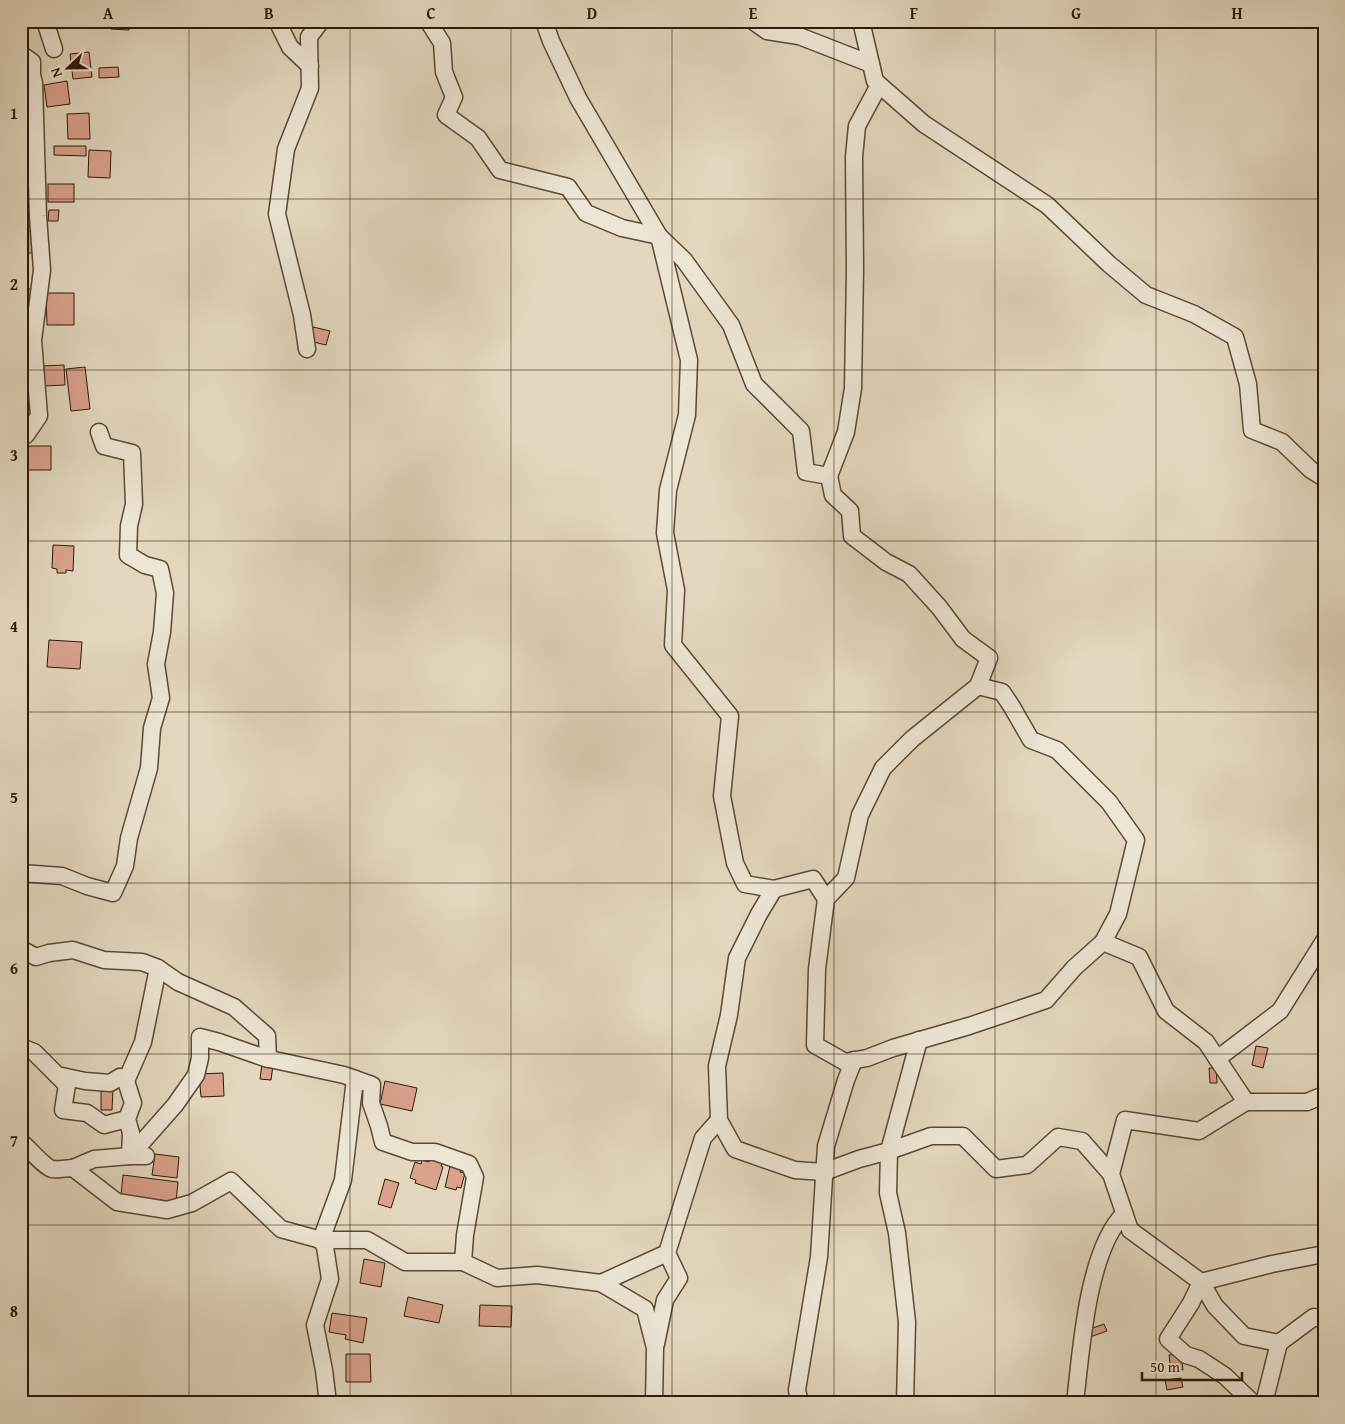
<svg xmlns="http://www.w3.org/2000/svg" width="1345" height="1424" font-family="'Gentium Book Plus',serif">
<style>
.building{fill:#daa28d;stroke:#2e1a06}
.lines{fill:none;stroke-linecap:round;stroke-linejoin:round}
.street-casing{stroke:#5b4a34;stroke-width:19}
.street{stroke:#ede6d5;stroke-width:16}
.grid{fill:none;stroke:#2e1a06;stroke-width:1;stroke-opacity:0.55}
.neatline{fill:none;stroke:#2e1a06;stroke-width:2}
.grid-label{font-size:16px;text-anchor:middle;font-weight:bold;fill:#2e1a06}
</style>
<rect width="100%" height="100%" fill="#e3d8bf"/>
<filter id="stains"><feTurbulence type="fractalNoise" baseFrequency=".004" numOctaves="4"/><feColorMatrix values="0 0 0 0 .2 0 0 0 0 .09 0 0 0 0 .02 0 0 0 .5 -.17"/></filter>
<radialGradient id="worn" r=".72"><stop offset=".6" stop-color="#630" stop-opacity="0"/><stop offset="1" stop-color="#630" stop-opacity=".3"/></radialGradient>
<!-- building -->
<g class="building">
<path d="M48,21H74V25L48,23Z"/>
<path d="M111,21H129V30L111,29Z"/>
<path d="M89,52L92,77L73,79L70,54Z"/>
<path d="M21,60L22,66H27L29,107H21Z"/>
<path d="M118,67L119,77L99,78V68Z"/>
<path d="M67,81L70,104L47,107L44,85Z"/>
<path d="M89,113L90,139H68L67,114Z"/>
<rect x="21" y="132" width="6" height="10"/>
<path d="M54,146H86V156L54,155Z"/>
<path d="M89,150L111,151L110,178L88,177Z"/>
<rect x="21" y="171" width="10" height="19"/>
<rect x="48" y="184" width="26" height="18"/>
<path d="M21,203H29L31,227H21Z"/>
<path d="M49,210H59L58,221H48Z"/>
<path d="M21,231H32L33,253H24V259H21Z"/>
<path d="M21,289H34V308H22Z"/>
<path d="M46,293H74V325H47Z"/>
<path d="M313,327L330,331L326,345L310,341Z"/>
<path d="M64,365L65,385L43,386L42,366Z"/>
<path d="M85,367L90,409L71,411L66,369Z"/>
<path d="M24,446H51V470H25Z"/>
<path d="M53,545L74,546L73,571L66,570V573H57V569L52,568Z"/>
<path d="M49,640L82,642L80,669L47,667Z"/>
<path d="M1256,1046L1268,1048L1263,1068L1252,1065Z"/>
<path d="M262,1064L273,1065L271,1080L260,1079Z"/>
<path d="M1209,1068H1216L1217,1083H1210Z"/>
<path d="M223,1073L224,1096L201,1097L199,1074Z"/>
<path d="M385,1081L417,1088L412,1111L380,1104Z"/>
<path d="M101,1089H113L112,1110H101Z"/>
<path d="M155,1154L179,1157L177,1178L152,1175Z"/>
<path d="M430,1159L442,1163L441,1166L443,1167L436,1190L415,1183L416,1180L410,1178L415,1162L421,1164L422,1160L429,1162Z"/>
<path d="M450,1166L461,1168L460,1172L465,1173L461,1188L457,1187L456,1190L445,1187Z"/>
<path d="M123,1175L178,1182L176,1202L121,1195Z"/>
<path d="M385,1179L399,1183L391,1208L378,1204Z"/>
<path d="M364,1259L385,1263L381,1287L360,1283Z"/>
<path d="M408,1297L443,1305L439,1323L404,1316Z"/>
<path d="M480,1305L512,1306L511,1327L479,1326Z"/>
<path d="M332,1313L367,1318L363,1343L345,1339L346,1335L329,1332Z"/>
<path d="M1104,1324L1107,1331L1090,1337L1087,1330Z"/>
<path d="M1181,1353L1183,1370L1171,1371L1169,1355Z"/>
<path d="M346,1354H370L371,1382H346Z"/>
<path d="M1181,1378L1183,1387L1167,1390L1165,1380Z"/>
</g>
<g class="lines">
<defs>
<g id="street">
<path d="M45,21L54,49"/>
<path d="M277,21L290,47L310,66"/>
<path d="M428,21L442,43L444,72L454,97L446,115L478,138L500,170L568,187L586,213L622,228L659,236L684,260L731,325L754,384L801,431L806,472L829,476L833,495L850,511L852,536L886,562L909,574L939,607L963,639L989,658L978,686L912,739L883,768L860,815L846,878L826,899"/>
<path d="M544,21L551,41L578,98L659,236L689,360L687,415L668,490L665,533L676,590L673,645L730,716L722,796L735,863L745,884L774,889L813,879L826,899L817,969L815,1045L845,1062L867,1058L893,1048L969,1026L1046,1000L1074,968L1103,942L1139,957L1166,1011L1206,1042L1246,1102L1199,1131L1125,1120L1111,1174L1130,1230L1201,1282L1272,1264L1324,1254"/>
<path d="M753,21L767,31L799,36L871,64"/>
<path d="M861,21L875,81L924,124L1047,205L1109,264L1146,295L1194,314L1235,337L1248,384L1252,430L1282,442L1311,470L1324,478"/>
<path d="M21,54L32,62V75L34,83L38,216L42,270L33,340L39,416L26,435L21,436"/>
<path d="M307,349L302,315L277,214L286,149L310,88L309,37L321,21"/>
<path d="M829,476L846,432L853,388L855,269L854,157L857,126L879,85"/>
<path d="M978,686L1002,692L1012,707L1031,740L1057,750L1109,802L1136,840L1118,914L1103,942"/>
<path d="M21,873L62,876L87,886L113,893L125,866L129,838L149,768L152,728L161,698L156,664L162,632L165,593L160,569L145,565L128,555L129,526L134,504L132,453L104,446L99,432"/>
<path d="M774,889L759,914L737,958L729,1015L717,1066L719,1120L735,1149L795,1170L824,1172L859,1159L889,1151L931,1136H963L996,1169L1027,1165L1058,1137L1082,1141L1111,1174"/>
<path d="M21,949L36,957L49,953L73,950L104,960L142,962L158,968L143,1042L126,1081L133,1103L127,1119L131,1133L130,1156H146"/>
<path d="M158,968L178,982L234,1007L267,1036L268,1059"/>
<path d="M21,1047L34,1052L57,1075L85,1081L110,1083L120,1077L126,1081"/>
<path d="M1217,1059L1280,1011L1324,941"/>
<path d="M57,1075L67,1085L63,1110L87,1113L104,1125L127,1119"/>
<path d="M1246,1102H1307L1324,1095"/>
<path d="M21,1142C30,1149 43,1166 52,1169C58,1170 67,1168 73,1168L117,1202L167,1210L192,1203L231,1181L281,1229L321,1240H367L405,1262H463L497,1278L537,1275L601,1283"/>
<path d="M73,1168L94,1159L130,1156L175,1105L196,1075L200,1058V1037L219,1042L265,1058L344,1075L372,1085L371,1103L379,1126L383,1142L412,1152H435L469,1164L475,1177L465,1235L463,1262"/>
<path d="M1201,1282L1191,1303L1168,1339L1186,1355L1199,1359L1225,1376L1253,1403"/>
<path d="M1201,1282L1215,1306L1244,1336L1279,1343"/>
<path d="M656,1344L665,1300L679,1278L667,1253"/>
<path d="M328,1403L324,1370L315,1325L330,1279L325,1247L321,1240L343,1180L355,1079"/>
<path d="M654,1403L655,1348L645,1309L601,1283L667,1253L703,1138L719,1120"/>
<path d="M800,1403L797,1390L819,1257L826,1146L846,1080L854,1060"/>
<path d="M905,1403L907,1322L897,1233L888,1193L889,1151L919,1040"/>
<path d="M1075,1403C1081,1352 1087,1251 1124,1214"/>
<path d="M1264,1403L1279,1343L1314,1317L1324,1320"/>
</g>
</defs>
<!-- street casing -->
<use href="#street" class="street-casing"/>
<!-- street -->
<use href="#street" class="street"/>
</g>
<!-- grid -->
<path class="grid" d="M189,21V1403M350,21V1403M511,21V1403M672,21V1403M834,21V1403M995,21V1403M1156,21V1403M21,199H1324M21,370H1324M21,541H1324M21,712H1324M21,883H1324M21,1054H1324M21,1225H1324"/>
<!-- margin -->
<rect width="1345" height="1424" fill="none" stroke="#e3d8bf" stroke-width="55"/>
<!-- north arrow -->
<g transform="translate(68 68) rotate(248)" stroke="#ede6d5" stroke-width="4" paint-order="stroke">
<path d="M0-4L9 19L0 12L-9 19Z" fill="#2e1a06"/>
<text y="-8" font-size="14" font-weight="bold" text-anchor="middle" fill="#2e1a06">N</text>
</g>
<!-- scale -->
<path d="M1142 1372v8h100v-8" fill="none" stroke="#2e1a06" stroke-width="2.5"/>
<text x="1150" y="1372" font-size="15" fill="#2e1a06" stroke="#ede6d5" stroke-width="4" paint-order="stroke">50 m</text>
<rect x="28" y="28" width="1290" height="1368" class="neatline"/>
<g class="grid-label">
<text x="108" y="19">A</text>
<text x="269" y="19">B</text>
<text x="431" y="19">C</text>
<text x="592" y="19">D</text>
<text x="753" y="19">E</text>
<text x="914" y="19">F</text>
<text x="1076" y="19">G</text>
<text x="1237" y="19">H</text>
<text x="14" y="119">1</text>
<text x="14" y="290">2</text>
<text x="14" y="461">3</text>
<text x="14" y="632">4</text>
<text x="14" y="803">5</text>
<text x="14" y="974">6</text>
<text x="14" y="1146">7</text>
<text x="14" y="1317">8</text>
</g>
<rect width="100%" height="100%" filter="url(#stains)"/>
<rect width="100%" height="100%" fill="url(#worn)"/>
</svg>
